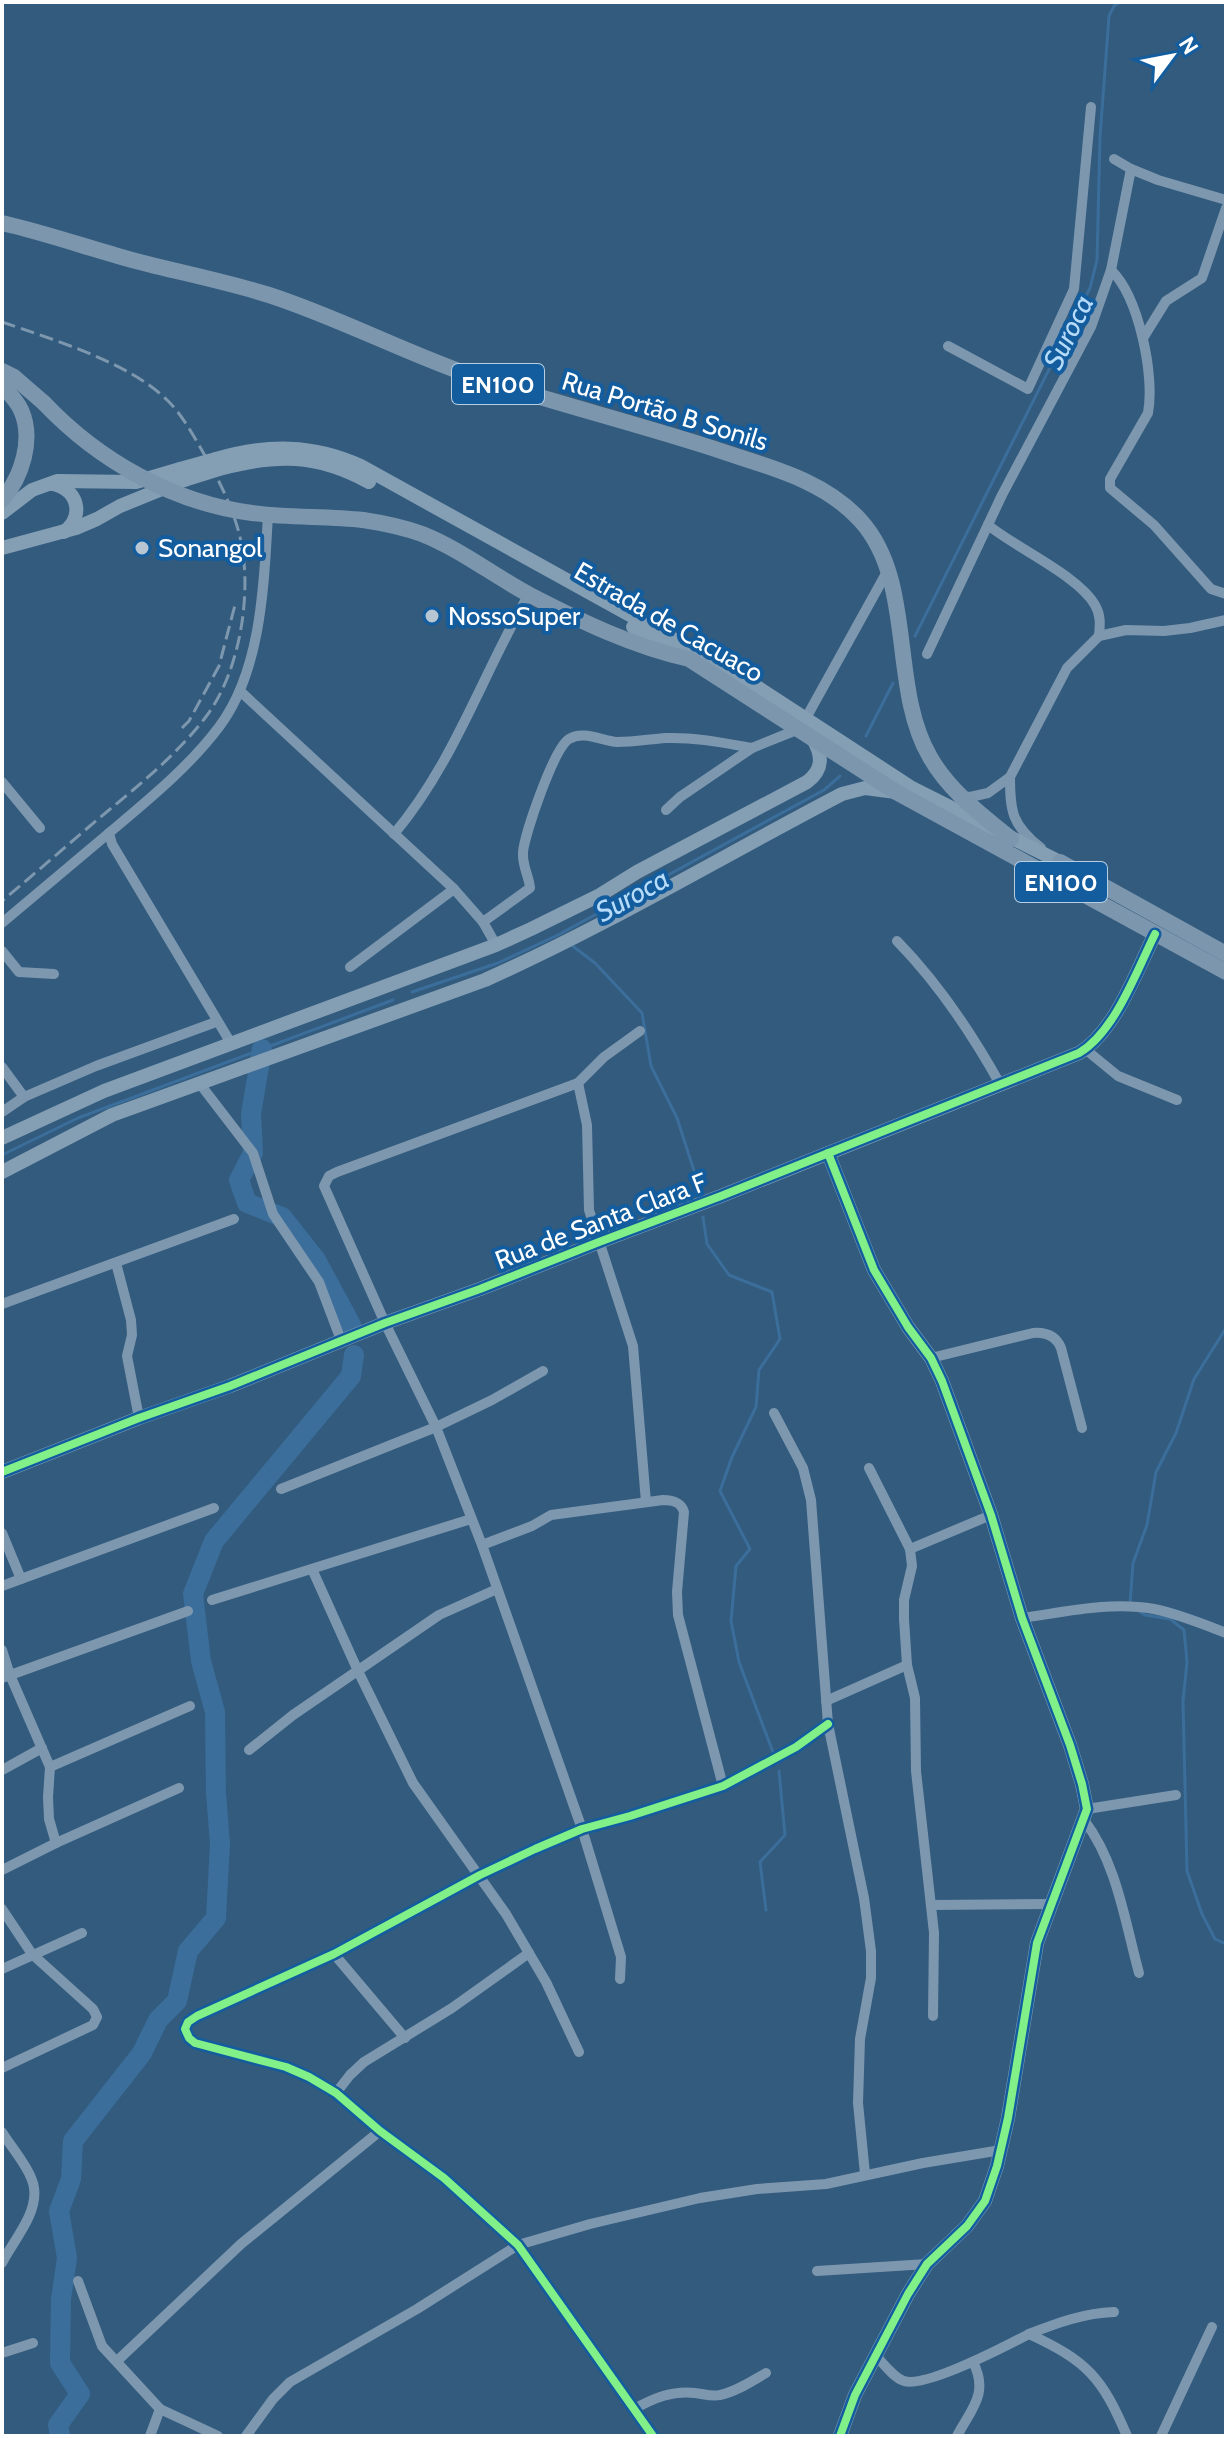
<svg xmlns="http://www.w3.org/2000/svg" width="1228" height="2438" font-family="Cabin,sans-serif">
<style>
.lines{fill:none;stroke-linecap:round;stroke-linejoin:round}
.stream{stroke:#3b6e9b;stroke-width:3}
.river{stroke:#3b6e9b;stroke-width:20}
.street{stroke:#7d97af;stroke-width:10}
.secondary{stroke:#849eb4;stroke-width:14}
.primary{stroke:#7c96ad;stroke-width:16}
.rail{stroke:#7d97ae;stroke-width:3;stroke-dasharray:14 6;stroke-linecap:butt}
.secondary-bridge{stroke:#849eb4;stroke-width:14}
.primary-bridge{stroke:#7c96ad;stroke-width:16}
.cycleway-casing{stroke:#135d9e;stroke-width:13}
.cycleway{stroke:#82f089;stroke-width:8}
.poi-dot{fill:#b7c6d2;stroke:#135d9e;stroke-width:3}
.labels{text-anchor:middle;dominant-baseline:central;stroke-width:8;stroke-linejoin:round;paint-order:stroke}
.shield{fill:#135d9e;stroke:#b8cee2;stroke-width:2}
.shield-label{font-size:24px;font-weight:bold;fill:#fff}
.street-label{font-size:26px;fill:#fff;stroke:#135d9e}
.poi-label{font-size:26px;fill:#fff;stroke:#135d9e;text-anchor:start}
.water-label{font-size:28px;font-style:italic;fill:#b7dcfa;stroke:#135d9e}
</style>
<rect width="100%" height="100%" fill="#325b7e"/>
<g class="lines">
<!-- stream -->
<g class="stream">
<path d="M915,636L1090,288L1097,260L1100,137L1109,16L1114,6L1120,2"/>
<path d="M866,736L893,683"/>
<path d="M570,944L595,963L642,1013L651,1066L677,1118L696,1177L700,1199"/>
<path d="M412,992L498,963L558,935L824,790L840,776"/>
<path d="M2,1155L78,1118L393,1000"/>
<path d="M703,1217L707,1244L729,1275L772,1292L780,1339L759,1370L756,1407L732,1457L720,1491L750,1549L736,1566L731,1621L739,1662L774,1755"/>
<path d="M1130,1604L1133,1563L1147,1525L1156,1472L1176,1433L1194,1379L1226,1328"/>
<path d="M1139,1611L1145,1615L1170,1619L1184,1630L1187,1662L1183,1701L1187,1871L1202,1914L1215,1939L1226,1944"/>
<path d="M766,1910L760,1862L785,1835L779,1771"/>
</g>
<!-- river -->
<g class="river">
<path d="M262,1049L251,1114L253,1153L239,1180L247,1203L282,1217L316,1260L351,1325"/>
<path d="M60,2436L58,2425L80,2394L60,2363L61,2299L67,2258L59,2211L71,2179L73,2141L142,2053L158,2020L177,2001L188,1951L216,1918L220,1844L216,1793L215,1712L201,1661L193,1594L214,1541L351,1376L354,1355"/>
</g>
<!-- street -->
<g class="street">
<path d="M1114,159L1131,169"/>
<path d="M1226,200L1158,180L1131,169L1111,270C1139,297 1155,376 1148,413L1110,479V488L1154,525L1211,589L1226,594"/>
<path d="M1143,338L1166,301L1202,278L1226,208"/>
<path d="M948,346L1028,389L1074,289L1091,107"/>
<path d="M988,525C1016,548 1079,576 1095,605C1101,615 1100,625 1099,636"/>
<path d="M927,654L1002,495L1091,327L1111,270"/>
<path d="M240,691L454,889L483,922L496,945"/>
<path d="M806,718L888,570"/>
<path d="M1010,777C1010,812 1012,825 1041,848"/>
<path d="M2,782L40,828"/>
<path d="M961,796L970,797L988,793L1010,777L1067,668L1099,636L1126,630L1164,631L1190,628L1226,620"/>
<path d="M666,810L680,797L752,748L799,729"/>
<path d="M394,834C454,763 483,673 529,594"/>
<path d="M483,922L530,888C529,876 522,866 523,852C525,833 554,748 569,739C583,730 602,741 617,742C634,742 650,739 666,738C695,737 724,743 752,748"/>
<path d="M2,923L109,833"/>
<path d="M897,941C939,984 971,1032 1000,1084"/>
<path d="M2,951L19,972L54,974"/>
<path d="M350,967L454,889"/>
<path d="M232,1045L112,844L109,833C147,801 189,767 219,727C262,670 264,582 268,515"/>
<path d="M1085,1049L1118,1076L1177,1100"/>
<path d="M2,1067L24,1097"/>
<path d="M578,1083L587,1125L589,1210L633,1346L646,1502"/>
<path d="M200,1084L253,1153L273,1214L319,1282L341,1340"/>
<path d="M2,1112L24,1097L96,1066L216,1022"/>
<path d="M116,1263L131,1320L132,1335L127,1356L139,1418"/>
<path d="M2,1304L234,1219"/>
<path d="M931,1358L1033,1333C1046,1332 1056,1336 1061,1348L1082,1428"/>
<path d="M774,1413L803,1468L811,1500L828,1724L864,1898L871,1951V1978L860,2039L858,2103L865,2174"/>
<path d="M869,1468L910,1549"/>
<path d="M281,1489L436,1427L492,1400L543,1371"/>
<path d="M2,1533L21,1579"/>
<path d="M482,1545L532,1526L551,1515L663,1500C673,1500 681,1502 684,1512L677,1592L678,1615L723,1786"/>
<path d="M312,1569L358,1671L413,1783L506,1914L546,1982L579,2052"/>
<path d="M2,1586L214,1508"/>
<path d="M212,1600L471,1519"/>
<path d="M1022,1618C1065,1612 1111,1601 1154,1609C1179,1614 1203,1624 1226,1633"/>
<path d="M2,1650L10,1675L50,1767L48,1797L49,1819L56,1843"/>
<path d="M2,1678L188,1611"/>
<path d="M826,1701L907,1665"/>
<path d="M249,1750L293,1715L439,1615L497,1589"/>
<path d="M50,1767L190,1706"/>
<path d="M2,1770L42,1748"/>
<path d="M1087,1809L1176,1795"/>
<path d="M1084,1820C1117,1863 1125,1922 1139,1973"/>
<path d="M2,1870L56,1843L179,1788"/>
<path d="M931,1905L1050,1904"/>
<path d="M2,1909L32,1954L93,2009L97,2017L93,2025L2,2068"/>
<path d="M334,1954L405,2038"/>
<path d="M2,1969L82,1933"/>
<path d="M620,1979L621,1957L582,1829L482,1545L436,1427L385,1323L324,1186L329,1176L337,1172L578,1083L604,1057L640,1031"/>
<path d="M933,2016L934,1933L916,1771L915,1698L907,1665L904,1619V1600L912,1566L910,1549L991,1515"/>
<path d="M336,2093L350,2075L364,2062L452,2008L529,1953"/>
<path d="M2,2132C11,2147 32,2171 34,2188C38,2214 13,2241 2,2263"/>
<path d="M817,2271L927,2264"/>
<path d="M78,2281L102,2346L160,2409L218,2436"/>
<path d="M1029,2334C1057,2323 1084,2313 1114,2312"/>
<path d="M2,2353L33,2343"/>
<path d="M876,2356C883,2363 894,2378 904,2381C926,2388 1008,2345 1029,2334C1087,2361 1102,2377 1127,2436"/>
<path d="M117,2361L241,2244L380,2131"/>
<path d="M634,2409C654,2398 673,2390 695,2393C704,2394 712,2397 720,2395C736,2392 752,2381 766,2373"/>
<path d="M150,2436L160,2409"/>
<path d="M246,2436L273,2399L290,2382L417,2309L518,2245L590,2224L700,2198L757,2189L826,2184L923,2163L1001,2150"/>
<path d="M653,2436L518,2245L444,2178L380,2131L336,2093L309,2077L286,2067L195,2043L189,2038L185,2029L188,2022L197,2016L334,1954L480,1875L535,1849L582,1829L630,1816L723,1786L796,1747L828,1724"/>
<path d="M957,2436C972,2408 989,2393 973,2362"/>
<path d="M1161,2436L1212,2327"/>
</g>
<!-- secondary -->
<g class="secondary">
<path d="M216,459C267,444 313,444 361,466L740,676L912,788L1060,862"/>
<path d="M219,469C276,454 316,453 369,482"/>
<path d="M52,484C78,489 85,516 64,532"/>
<path d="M2,513L32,490L57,481L136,482L180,469"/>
<path d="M2,548L76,528L97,519L120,506L184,480"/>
<path d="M633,627L677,652"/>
<path d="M2,1138L104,1091L496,945L531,929L600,895L637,872L807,782C823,770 823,756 813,739"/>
<path d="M828,1153L874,1270L908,1327L931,1358L942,1381L991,1515L1022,1618L1070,1745L1082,1784L1087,1809L1037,1943L1008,2118L997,2166L985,2201L967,2226L927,2264L908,2294L855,2395L840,2436"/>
<path d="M2,1172L112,1115L485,980C608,925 723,856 842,794L865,788L896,792"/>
<path d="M2,1472L139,1418L230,1386L385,1323L480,1289L599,1242L721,1196L1079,1053C1115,1032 1137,970 1155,934"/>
</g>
<!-- primary -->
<g class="primary">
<path d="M2,223C46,233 88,248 132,260C177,272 224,281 269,295C340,318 407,354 478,378C555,403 634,423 712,448C764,466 822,478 860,520C916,581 889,687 930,757C949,791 982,815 1011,839"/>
<path d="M2,371L14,377L44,403"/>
<path d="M2,385C9,393 17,401 21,410C34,439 22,477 2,500"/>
<path d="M363,520C383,523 403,527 422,534C460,549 494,576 530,595C580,621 634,647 689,659L896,792L1226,972"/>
<path d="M1060,862L1226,954"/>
</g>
<!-- rail -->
<g class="rail">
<path d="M2,322C51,339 128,362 166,399C182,414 193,435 204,454C219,480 233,508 240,537C253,592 240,673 205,718C178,753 143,782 109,810C73,840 38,871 2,901"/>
<path d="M182,728L189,721L219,666L235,605"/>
</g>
<!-- secondary-bridge -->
<g class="secondary-bridge">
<path d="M180,469L216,459"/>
<path d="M184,480L219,469"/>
</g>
<!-- primary-bridge -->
<path class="primary-bridge" d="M44,403C98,460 173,503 252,513C289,518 326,516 363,520"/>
<defs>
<g id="cycleway">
<path d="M828,1153L874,1270L908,1327L931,1358L942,1381L991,1515L1022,1618L1070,1745L1082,1784L1087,1809L1037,1943L1008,2118L997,2166L985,2201L967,2226L927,2264L908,2294L855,2395L840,2436"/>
<path d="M2,1472L139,1418L230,1386L385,1323L480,1289L599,1242L721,1196L1079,1053C1115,1032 1137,970 1155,934"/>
<path d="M653,2436L518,2245L444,2178L380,2131L336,2093L309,2077L286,2067L195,2043L189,2038L185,2029L188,2022L197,2016L334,1954L480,1875L535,1849L582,1829L630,1816L723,1786L796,1747L828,1724"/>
</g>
</defs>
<!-- cycleway casing -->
<use href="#cycleway" class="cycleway-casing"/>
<!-- cycleway -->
<use href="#cycleway" class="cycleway"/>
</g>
<!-- markers -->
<g class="poi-dot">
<circle cx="142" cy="548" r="8"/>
<circle cx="432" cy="616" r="8"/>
</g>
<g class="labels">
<!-- shield labels -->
<g class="shield">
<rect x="452" y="364" width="92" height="40" rx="6"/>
<rect x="1015" y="862" width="92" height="40" rx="6"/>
</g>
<g class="shield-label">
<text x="498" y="384">EN100</text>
<text x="1061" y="882">EN100</text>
</g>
<!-- street labels -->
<g class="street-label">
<text transform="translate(665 411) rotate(17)">Rua Portão B Sonils</text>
<text transform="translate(669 622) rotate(30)">Estrada de Cacuaco</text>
<text transform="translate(601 1221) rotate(-21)">Rua de Santa Clara F</text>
</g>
<!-- poi labels -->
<g class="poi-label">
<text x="158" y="548">Sonangol</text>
<text x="448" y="616">NossoSuper</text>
</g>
<!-- water labels -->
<g class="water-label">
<text transform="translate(1068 332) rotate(-64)">Suroca</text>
<text transform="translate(632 895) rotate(-29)">Suroca</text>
</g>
</g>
<!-- border -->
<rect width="1228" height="2438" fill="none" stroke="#ffffff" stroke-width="8"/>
<!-- north arrow -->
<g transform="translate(1172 56) rotate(58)" stroke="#135d9e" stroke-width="6" paint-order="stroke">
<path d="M0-6L14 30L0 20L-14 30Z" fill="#ffffff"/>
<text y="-12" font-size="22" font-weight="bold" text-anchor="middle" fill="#ffffff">N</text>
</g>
</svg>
